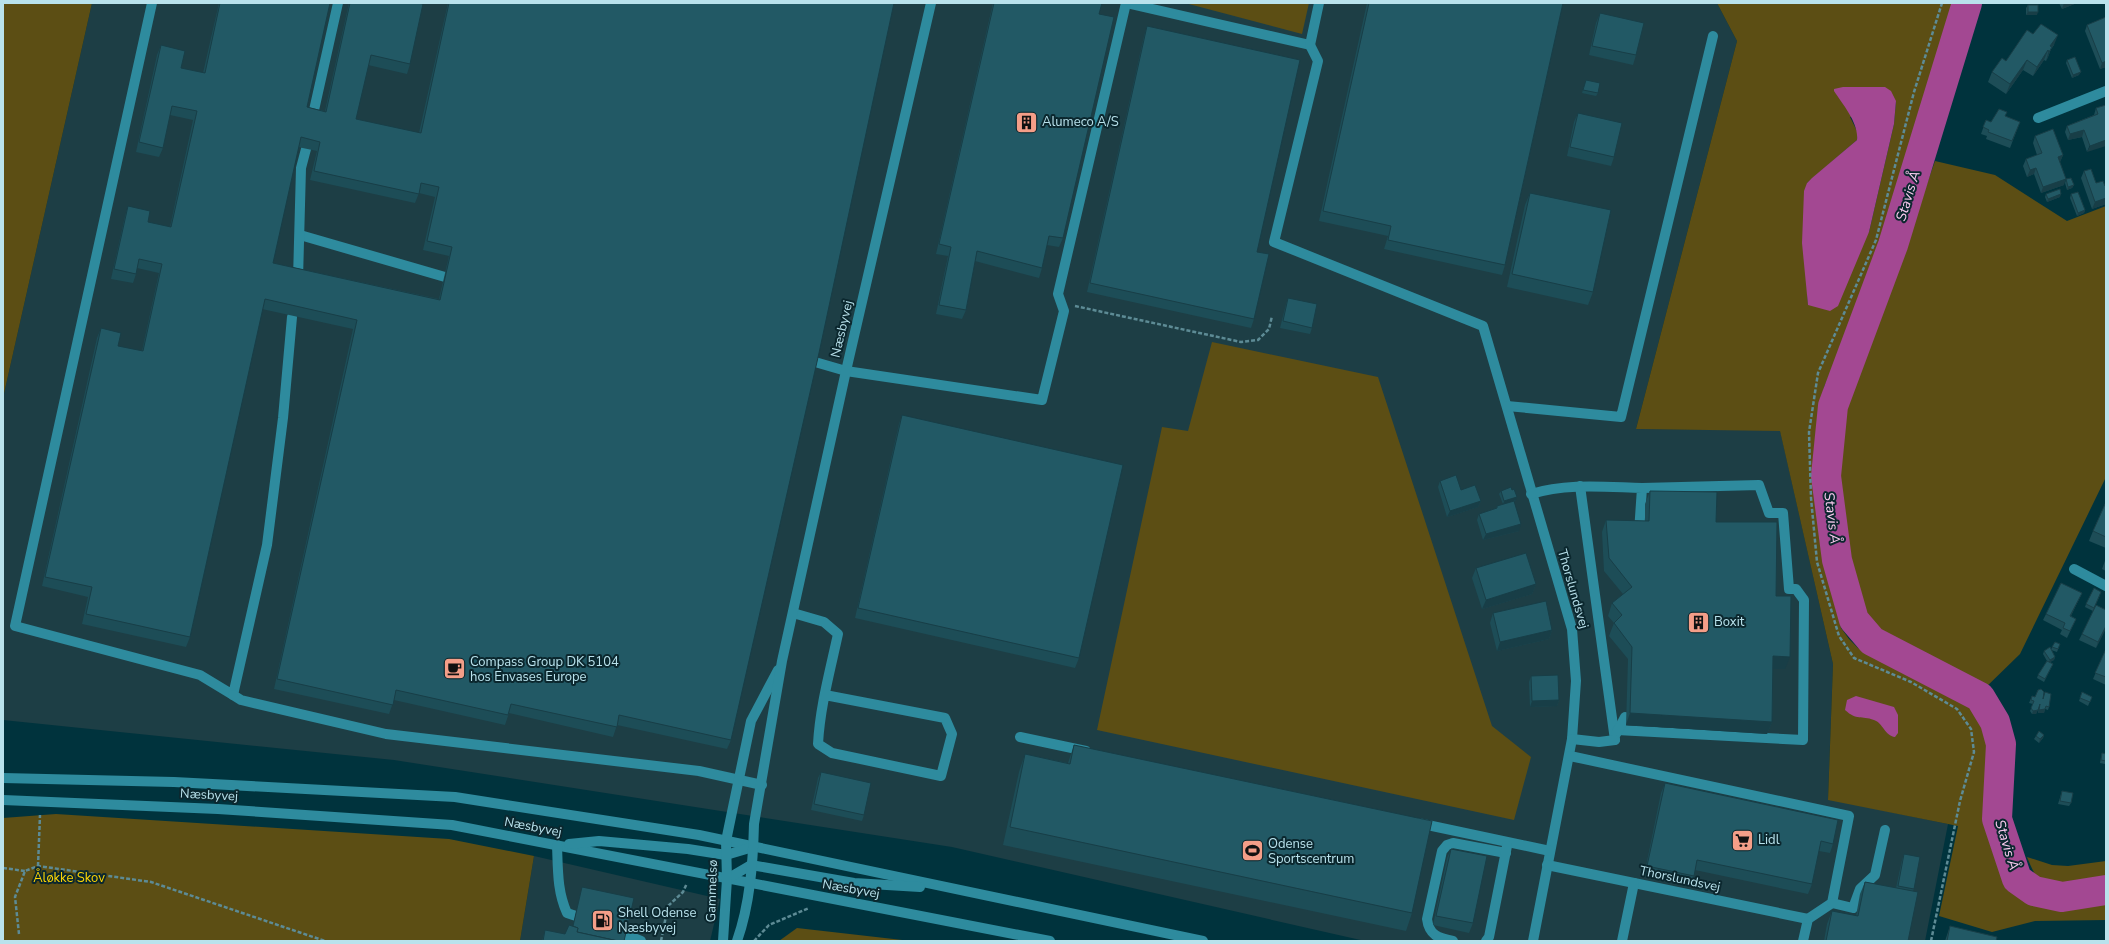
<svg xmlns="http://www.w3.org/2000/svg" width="2109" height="944" font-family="'Nunito Sans',sans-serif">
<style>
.built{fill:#1d3e45}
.green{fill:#5c4e14;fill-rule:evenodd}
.water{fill:#a34892}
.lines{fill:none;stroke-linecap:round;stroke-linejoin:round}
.river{stroke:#a34892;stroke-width:30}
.path{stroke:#5d8b95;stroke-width:2.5;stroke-dasharray:4 2;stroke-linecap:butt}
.minor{stroke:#2e8b9e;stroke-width:10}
.wall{fill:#1d4d57;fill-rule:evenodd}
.shaded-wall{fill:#183e47}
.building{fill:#225965;stroke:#183e47;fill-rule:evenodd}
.labels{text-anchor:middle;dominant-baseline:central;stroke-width:4;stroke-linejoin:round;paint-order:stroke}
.poi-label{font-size:13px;fill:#b9e2ec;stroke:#0b272e;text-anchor:start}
.street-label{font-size:13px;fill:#b9e2ec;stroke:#0b272e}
.park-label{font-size:13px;fill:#fed504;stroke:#0b272e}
.water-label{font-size:14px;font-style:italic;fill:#ffcef3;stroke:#0b272e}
</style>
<rect width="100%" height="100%" fill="#00333d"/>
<!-- built -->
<g class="built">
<path d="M92,3H1717L1737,41L1636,429L1780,430L1833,664L1828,799L1948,824L1925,941H1365L952,847L394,760L3,720V398Z"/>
<path d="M534,856L720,899L710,941H520Z"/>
</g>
<!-- green -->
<g class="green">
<path d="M3,3H92L3,398Z"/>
<path d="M1185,3H1309L1302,34Z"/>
<path d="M1717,3H1954L1897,201L1876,265L1824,387L1819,431L1826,555L1841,628L1849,639L1858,648C1898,666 1940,682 1975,710C1979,714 1986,718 1988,722C2002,746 1986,777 1984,802C1981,830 2002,892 2031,902C2051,909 2085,899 2106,896V920L2035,921L1992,932L1939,916L1958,826L1828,800L1833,664L1780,431L1636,429L1737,41ZM1896,101L1894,124L1869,232L1808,305L1806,274L1807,183L1857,140L1858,133L1850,117Z"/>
<path d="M1935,161L1995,175L2067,221L2106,206V477L2020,654L1981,692L1926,656L1881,636L1867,621L1852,577L1842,516L1839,450L1847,398L1900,261Z"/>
<path d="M1212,342L1378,377L1492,726L1531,757L1514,820L1097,730L1162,427L1188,431Z"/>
<path d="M56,814L449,839L534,856L520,941H3V818Z"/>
<path d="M2027,857L2052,865L2068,866L2106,861V881C2084,885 2054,896 2037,877C2033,872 2030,864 2027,857Z"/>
<path d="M797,928L911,941H779Z"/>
</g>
<!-- water -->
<g class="water">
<path d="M1843,87H1885L1891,91L1896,101L1894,124L1869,232L1838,306L1830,311L1808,305L1802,243L1804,191L1807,183L1812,178L1857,140C1859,123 1843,105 1834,91V89Z"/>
<path d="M1856,696L1894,707L1898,715V733L1895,737C1885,736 1883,723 1874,720C1861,715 1857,721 1845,710L1847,700Z"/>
</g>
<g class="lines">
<!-- river -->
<path class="river" d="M1967,3L1893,245L1833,406L1826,476L1837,560L1854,620L1872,641L1980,697L1995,722L2001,744L1997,819L2017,879L2034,891L2062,897L2106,890"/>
<!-- path -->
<g class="path">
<path d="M1075,306L1241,342L1258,340L1269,329L1272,316"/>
<path d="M38,866L40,815"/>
<path d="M3,868L25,871"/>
<path d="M19,934L15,897L25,871L38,866L151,882L325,941"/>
<path d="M661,941L668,906L683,892L687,883"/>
<path d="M754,941L769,925L809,908"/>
<path d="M1931,941L1960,801L1974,752L1971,729L1957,709L1911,682L1854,658L1839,636L1817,562L1811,498L1809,432L1818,373L1876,240L1914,92L1942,3"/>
</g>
<!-- minor -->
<g class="minor">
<path d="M152,3L15,626L200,675L233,695L267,545L283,418L292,317"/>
<path d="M1126,3L1310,45L1319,3"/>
<path d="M1310,45L1318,61L1274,242L1483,326L1572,629L1576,681L1572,739L1533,941"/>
<path d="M2038,118L2106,91"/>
<path d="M312,119L338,3"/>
<path d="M300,235L445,277"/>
<path d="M298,279L301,168L306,149"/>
<path d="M815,362L846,371L1042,400L1064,311L1058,294L1126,3"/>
<path d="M1507,406L1621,417L1713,36"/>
<path d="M1580,486L1615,740"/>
<path d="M1531,494C1567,483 1604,487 1642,488L1639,532"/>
<path d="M2074,569L2106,586"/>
<path d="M793,613L824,622L838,634C830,671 820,707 818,744L832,753L941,776L952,734L945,718L825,695"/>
<path d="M233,695L241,700L386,734L699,771L762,785"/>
<path d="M1617,730L1803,740L1804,600L1796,589H1789L1783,513H1769L1759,485L1642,488"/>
<path d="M1616,734L1625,717"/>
<path d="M1020,737L1086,751"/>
<path d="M1572,739L1599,742L1615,740"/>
<path d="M1570,756L1849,816L1832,903L1808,919L1803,941"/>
<path d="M3,778L174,782L455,797L699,835L1203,941"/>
<path d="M3,800L218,809L452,825L1050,941"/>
<path d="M1418,823L1550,851"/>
<path d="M569,844L599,841L688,849L726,855L753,847"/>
<path d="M557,845C558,869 557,891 567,913L588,920"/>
<path d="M1547,865L1808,919"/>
<path d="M727,879L751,865L854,883L920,887"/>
<path d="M1832,903L1853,908L1860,889L1875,875L1885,830"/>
<path d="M614,930L641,941"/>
<path d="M723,941L727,879L726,841L732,812L751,721L778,670"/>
<path d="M737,941C750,904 753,863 754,824L782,661L846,371L931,3"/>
<path d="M1453,941C1438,938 1429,935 1427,919L1442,851L1447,845L1453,843L1506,853"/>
<path d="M1486,941L1489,937L1507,846"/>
<path d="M1622,941L1634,883"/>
</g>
</g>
<!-- wall -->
<g class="wall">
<path d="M219,3H330L307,107L325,111L349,3H417L410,64L407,74L368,65L356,119L419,133L448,3H894L731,740L727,749L617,725L613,737L509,713L505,725L394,700L389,714L274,689L353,329L262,309L190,637L186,647L82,624L88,597L42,586L97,338L101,328L118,346L142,351L159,273L137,268L136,274L133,283L111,279L125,216L128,206L148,222L170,227L193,120L170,115L163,148L159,157L136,152L157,55L161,45L181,68L203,73ZM298,147L317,151L310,180L415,203L419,193L435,197L423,250L449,256L439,299L273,263Z"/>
<path d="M993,3H1102L1099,14L1063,238L1059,247L1047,245L1042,268L1039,278L975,261L966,310L962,319L936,314L948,256L936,254Z"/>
<path d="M1367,3H1563L1505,265L1502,275L1384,249L1388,236L1319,221Z"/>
<path d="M2059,3H2077L2062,9Z"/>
<path d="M2028,5L2037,15H2026V8Z"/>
<path d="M1600,13L1636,55L1633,65L1589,55L1596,23Z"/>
<path d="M2106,17V67L2100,69L2085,31L2087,25Z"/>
<path d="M1147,26L1257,252L1254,319L1251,328L1087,292L1144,36Z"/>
<path d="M2033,34L2054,45L2051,49L2048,57L2046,61L2044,60L2033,76L2023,70L2006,94L1988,82L1992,72L2006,61Z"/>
<path d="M2067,60L2079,75L2072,78L2066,63Z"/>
<path d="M1586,80L1598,93L1596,96L1582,93Z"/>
<path d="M2106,105L2087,152L2082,137L2068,140L2065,132L2067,126L2094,115L2096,108Z"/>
<path d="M1578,113L1614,157L1611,166L1567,156L1574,122Z"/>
<path d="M2005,116L2020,122L2010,148L1986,139L1987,136L1981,134L1986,120L1991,122Z"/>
<path d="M2035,136L2063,155L2060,162L2064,185L2041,193L2034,174L2027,177L2023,166L2026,159L2037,155L2033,143Z"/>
<path d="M2084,171L2096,183L2105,186L2106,204L2092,209L2081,178Z"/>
<path d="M2066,179L2074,185L2072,188L2067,190L2065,183Z"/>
<path d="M1530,193L1593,292L1588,305L1507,287L1525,205Z"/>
<path d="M2046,194L2060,197L2047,202L2045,197Z"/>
<path d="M2071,194L2085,210L2084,213L2077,216L2070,198Z"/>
<path d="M1288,298L1312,328L1310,334L1280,328L1286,304Z"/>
<path d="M902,415L1079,658L1075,668L855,618L899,424Z"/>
<path d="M1440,481L1461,490L1481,501L1478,507L1447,517L1438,487Z"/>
<path d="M1501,491L1516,500L1514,501L1519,531L1483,540L1477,520L1479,514L1496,508L1497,506L1503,504L1499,494Z"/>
<path d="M1650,491L1716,522L1776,596L1785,669H1773L1772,722L1767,734L1626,725L1628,659L1609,636L1614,623L1608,616L1612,603L1623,594L1604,571L1602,532L1606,520L1645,521V504Z"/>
<path d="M2106,502V548L2089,541L2093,531Z"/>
<path d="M2106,558V571L2102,569Z"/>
<path d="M1476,568L1536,584L1532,594L1482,609L1472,578Z"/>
<path d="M2082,593L2079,599L2071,616L2076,619L2067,638L2060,634L2062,630L2043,620L2046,614Z"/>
<path d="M2100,595L2093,611L2085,607L2086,604Z"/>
<path d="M1493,613L1552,630L1549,639L1497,651L1490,623Z"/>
<path d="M2106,628L2096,648L2079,640L2082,634Z"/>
<path d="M2052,647H2059L2057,652L2051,650L2055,657L2054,660L2050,662L2053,664L2044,682L2037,678L2038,675L2047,661L2043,654L2044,651L2051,650Z"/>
<path d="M2106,649V685L2093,679Z"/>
<path d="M1531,676L1559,700L1557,706L1530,707L1529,682Z"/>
<path d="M2082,692L2092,697L2088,706L2079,701Z"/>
<path d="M2032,696L2043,699L2049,707L2048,710L2045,709L2044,713H2038L2039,707L2036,714H2032L2030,711L2033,704L2029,703Z"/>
<path d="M2044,735L2043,738L2039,743L2034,739L2036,736Z"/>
<path d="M1074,745L1412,913L1406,931L1003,845L1019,772L1025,754L1068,763Z"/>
<path d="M2102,753L2106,754V761L2105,764L2100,763Z"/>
<path d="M821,772L864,815L862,821L811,810L818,778Z"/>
<path d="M1665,783L1833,844L1830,853L1819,851L1812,884L1808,894L1695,870L1694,876L1690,886L1644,876L1661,793Z"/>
<path d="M2062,791L2071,803L2069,806L2058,804Z"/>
<path d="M1451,849L1473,923L1469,933L1433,925L1447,858Z"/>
<path d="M1904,854L1914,889L1913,891L1908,941H1824L1827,924L1832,911L1856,916L1860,894L1865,882L1896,888L1902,860Z"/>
<path d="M582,887L624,941H542L545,930L565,934L573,926Z"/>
<path d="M1950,926L1996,941H1945Z"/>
</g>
<!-- shaded-wall -->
<g class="shaded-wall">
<path d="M2064,3H2077L2062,9Z"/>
<path d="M2028,12H2038L2037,15H2026Z"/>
<path d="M2058,35L2054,45L2051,49L2048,57L2046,61L2050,46Z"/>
<path d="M2048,50L2044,60L2033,76L2037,67Z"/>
<path d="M2027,60L2023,70L2006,94L2010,84Z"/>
<path d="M2106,61V67L2100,69L2102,63Z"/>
<path d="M2081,72L2079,75L2072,78L2073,75Z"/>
<path d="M2084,130L2082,137L2068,140L2070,134Z"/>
<path d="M2106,140V146L2087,152L2090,146Z"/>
<path d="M2063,155L2060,162L2056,164L2058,157Z"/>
<path d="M2036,168L2034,174L2027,177L2030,170Z"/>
<path d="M2066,179L2064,185L2041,193L2043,187Z"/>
<path d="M2074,185L2072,188L2067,190L2068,187Z"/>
<path d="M2061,194L2060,197L2047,202L2048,199Z"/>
<path d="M2106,198V204L2092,209L2095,202Z"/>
<path d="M2085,210L2084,213L2077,216L2078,213Z"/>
<path d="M1517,497L1516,500L1503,505L1504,501Z"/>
<path d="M1481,501L1478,507L1447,517L1450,511Z"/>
<path d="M1521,524L1519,531L1483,540L1486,534Z"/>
<path d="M1536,584L1532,594L1482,609L1486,600Z"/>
<path d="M2082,593L2079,599L2068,622L2070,616Z"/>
<path d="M2106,626V628L2096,648L2098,642Z"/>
<path d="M1552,630L1549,639L1497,651L1500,642Z"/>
<path d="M1773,656L1790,657L1785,669H1768Z"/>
<path d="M2055,657L2054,660L2048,663L2050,660Z"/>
<path d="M1559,700L1557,706L1530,707L1532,701Z"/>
<path d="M2045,709L2044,713H2038L2039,710Z"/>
<path d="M2038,710L2036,714H2032L2033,711Z"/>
<path d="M1630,713L1772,722L1767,734L1626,725Z"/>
<path d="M2044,735L2043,738L2039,743L2040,739Z"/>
</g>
<!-- building -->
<g class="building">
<path d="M220,3H330L307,107L326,112L350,3H417L423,4L410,64L371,55L356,119L421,133L449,3H894L819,353L731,740L619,715L617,727L511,704L508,715L396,690L393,705L277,679L357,320L265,299L190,637L86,614L92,587L45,577L101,328L121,333L118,346L143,351L162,264L139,259L136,274L114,269L128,206L150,211L148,222L171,227L197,111L172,106L163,148L139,142L161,45L185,51L181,68L205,73ZM301,137L320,142L314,171L419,194L421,183L439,187L427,241L452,247L440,300L273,263Z"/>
<path d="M994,3H1102L1099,14L1114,17L1063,238L1049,236L1042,268L977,251L966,310L939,305L951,247L939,244Z"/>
<path d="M1369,3H1563L1505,265L1388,240L1391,226L1323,211Z"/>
<rect x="2028" y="5" width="10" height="7"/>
<path d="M1600,13L1644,23L1636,55L1592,46Z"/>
<path d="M2106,17V61L2102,63L2087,25Z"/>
<path d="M2041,24L2058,35L2050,46L2052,47L2049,52L2048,50L2037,67L2027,60L2010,84L1992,72L2002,58L2006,61L2027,30L2033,34Z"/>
<path d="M1147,26L1300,60L1257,252L1269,254L1254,319L1090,283Z"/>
<path d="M2075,57L2081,72L2073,75L2067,60Z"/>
<path d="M1586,80L1600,83L1598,93L1583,90Z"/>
<path d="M2106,105V140L2090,146L2084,130L2070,134L2067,126L2098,114L2096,108Z"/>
<path d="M1999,109L2007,112L2005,116L2020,122L2012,141L1988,132L1989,130L1983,127L1986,120L1991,122Z"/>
<path d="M1578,113L1622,123L1614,157L1570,147Z"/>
<path d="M2053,129L2063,155L2058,157L2066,179L2043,187L2036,168L2030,170L2026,159L2042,153L2035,136Z"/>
<path d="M2091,169L2096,183L2103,181L2105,186L2106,185V198L2095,202L2084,171Z"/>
<path d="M2071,178L2074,185L2068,187L2066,179Z"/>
<path d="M2060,189L2061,194L2048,199L2046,194Z"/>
<path d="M2078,192L2085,210L2078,213L2071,194Z"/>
<path d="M1530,193L1611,210L1593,292L1512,274Z"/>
<path d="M1288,298L1317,304L1312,328L1283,321Z"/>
<path d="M902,415L1123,465L1079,658L858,608Z"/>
<path d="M1456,475L1461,490L1475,485L1481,501L1450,511L1440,481Z"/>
<path d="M1511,487L1512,490L1514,489L1517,497L1504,501L1501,491Z"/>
<path d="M1650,491L1717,492L1716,522H1777L1776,596H1791L1790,657L1773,656L1772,722L1630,713L1632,647L1614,623L1622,615L1612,603L1632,587L1609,558L1606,520L1649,521Z"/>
<path d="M1514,501L1521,524L1486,534L1479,514L1497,508V506Z"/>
<path d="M2106,502V537L2093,531Z"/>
<path d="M1526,553L1536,584L1486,600L1476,568Z"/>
<path d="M2061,583L2082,593L2070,616L2076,619L2070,631L2063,628L2065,623L2046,614Z"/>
<path d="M2094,588L2101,592L2094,608L2086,604Z"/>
<path d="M1546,601L1552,630L1500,642L1493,613Z"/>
<path d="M2096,605L2106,610V626L2098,642L2082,634Z"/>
<path d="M2055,642L2060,644L2058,649L2052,647Z"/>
<path d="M2050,647L2055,657L2050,660L2044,651Z"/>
<path d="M2106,649V677L2095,673Z"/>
<path d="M2047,661L2053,664L2045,679L2038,675Z"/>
<path d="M1558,675L1559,700L1532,701L1531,676Z"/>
<path d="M2041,689L2044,692L2043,699L2045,692L2051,694L2049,707L2046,706L2045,709L2039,710L2040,704L2038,710L2033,711L2031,708L2034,701L2031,700L2032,696L2035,697L2038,690Z"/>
<path d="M2082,692L2092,697L2090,702L2080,698Z"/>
<path d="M2039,731L2044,735L2040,739L2036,736Z"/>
<path d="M1074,745L1432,821L1412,913L1010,827L1025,754L1070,764Z"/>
<path d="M2102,753L2106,754V761L2101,760Z"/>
<path d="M821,772L871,783L864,815L814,804Z"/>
<path d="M1665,783L1838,820L1833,844L1821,841L1812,884L1697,860L1694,876L1647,866Z"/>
<path d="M2062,791L2073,793L2071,803L2060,801Z"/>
<path d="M1451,849L1487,856L1473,923L1436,916Z"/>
<path d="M1904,854L1920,857L1914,889L1898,886Z"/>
<path d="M1865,882L1918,892L1908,941H1826L1832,911L1858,916Z"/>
<path d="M582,887L634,898L624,941H618L577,932L578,928L573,926Z"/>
<path d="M569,925L578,928L577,932L618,941H543L545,930L565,934Z"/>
<path d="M1950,926L1997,937L1996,941H1947Z"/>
</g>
<!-- icons -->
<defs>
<symbol id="building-square" viewBox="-11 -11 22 22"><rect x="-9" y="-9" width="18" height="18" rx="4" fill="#f49e88" stroke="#0b272e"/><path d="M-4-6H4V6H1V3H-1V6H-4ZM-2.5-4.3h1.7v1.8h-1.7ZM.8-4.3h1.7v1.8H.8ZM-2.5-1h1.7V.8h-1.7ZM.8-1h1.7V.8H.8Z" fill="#111"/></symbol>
<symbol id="cafe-square" viewBox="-11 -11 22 22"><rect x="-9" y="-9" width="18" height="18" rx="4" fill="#f49e88" stroke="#0b272e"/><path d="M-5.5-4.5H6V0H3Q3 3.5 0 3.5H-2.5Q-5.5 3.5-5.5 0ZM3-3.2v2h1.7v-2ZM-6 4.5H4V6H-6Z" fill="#111"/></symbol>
<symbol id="supermarket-square" viewBox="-11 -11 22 22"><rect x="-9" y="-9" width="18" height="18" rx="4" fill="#f49e88" stroke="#0b272e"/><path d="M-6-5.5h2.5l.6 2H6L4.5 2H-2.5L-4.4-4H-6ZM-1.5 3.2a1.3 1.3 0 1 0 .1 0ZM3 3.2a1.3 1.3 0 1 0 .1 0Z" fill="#111"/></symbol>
<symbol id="stadium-square" viewBox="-11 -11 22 22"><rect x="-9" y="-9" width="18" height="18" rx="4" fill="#f49e88" stroke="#0b272e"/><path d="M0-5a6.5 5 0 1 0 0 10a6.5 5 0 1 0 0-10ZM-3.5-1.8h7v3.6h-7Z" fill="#111"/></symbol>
<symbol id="fuel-square" viewBox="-11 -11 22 22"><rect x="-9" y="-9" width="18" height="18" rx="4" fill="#f49e88" stroke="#0b272e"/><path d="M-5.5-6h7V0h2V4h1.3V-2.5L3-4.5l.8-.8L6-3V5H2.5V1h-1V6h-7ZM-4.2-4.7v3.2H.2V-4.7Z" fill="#111"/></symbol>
</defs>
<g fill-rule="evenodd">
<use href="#building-square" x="1014" y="110" width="25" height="25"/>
<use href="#building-square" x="1686" y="610" width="25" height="25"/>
<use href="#cafe-square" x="442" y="656" width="25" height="25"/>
<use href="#supermarket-square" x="1730" y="828" width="25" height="25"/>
<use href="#stadium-square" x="1240" y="838" width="25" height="25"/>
<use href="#fuel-square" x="590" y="908" width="25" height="25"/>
</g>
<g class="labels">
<!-- poi labels -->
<g class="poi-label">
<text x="1042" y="122">Alumeco A/S</text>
<text x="1714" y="622">Boxit</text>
<text x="470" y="662">Compass Group DK 5104<tspan x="470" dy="15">hos Envases Europe</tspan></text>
<text x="1758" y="840">Lidl</text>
<text x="1268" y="844">Odense<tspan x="1268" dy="15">Sportscentrum</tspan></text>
<text x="618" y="913">Shell Odense<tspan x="618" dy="15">Næsbyvej</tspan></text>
</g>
<!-- street labels -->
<g class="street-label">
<text transform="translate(842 329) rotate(-77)">Næsbyvej</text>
<text transform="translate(1573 589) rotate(74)">Thorslundsvej</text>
<text transform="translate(209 795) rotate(3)">Næsbyvej</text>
<text transform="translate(533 827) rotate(11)">Næsbyvej</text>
<text transform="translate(1680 879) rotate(12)">Thorslundsvej</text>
<text transform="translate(851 889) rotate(10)">Næsbyvej</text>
<text transform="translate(712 891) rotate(-88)">Gammelsø</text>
</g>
<!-- park labels -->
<g class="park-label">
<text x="69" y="878">Åløkke Skov</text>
</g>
<!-- water labels -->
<g class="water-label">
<text transform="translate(1908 196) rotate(-73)">Stavis Å</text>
<text transform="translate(1832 518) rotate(83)">Stavis Å</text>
<text transform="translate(2007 845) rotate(73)">Stavis Å</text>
</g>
</g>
<!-- border -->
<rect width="2109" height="944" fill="none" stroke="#b9e2ec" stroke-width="8"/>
</svg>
